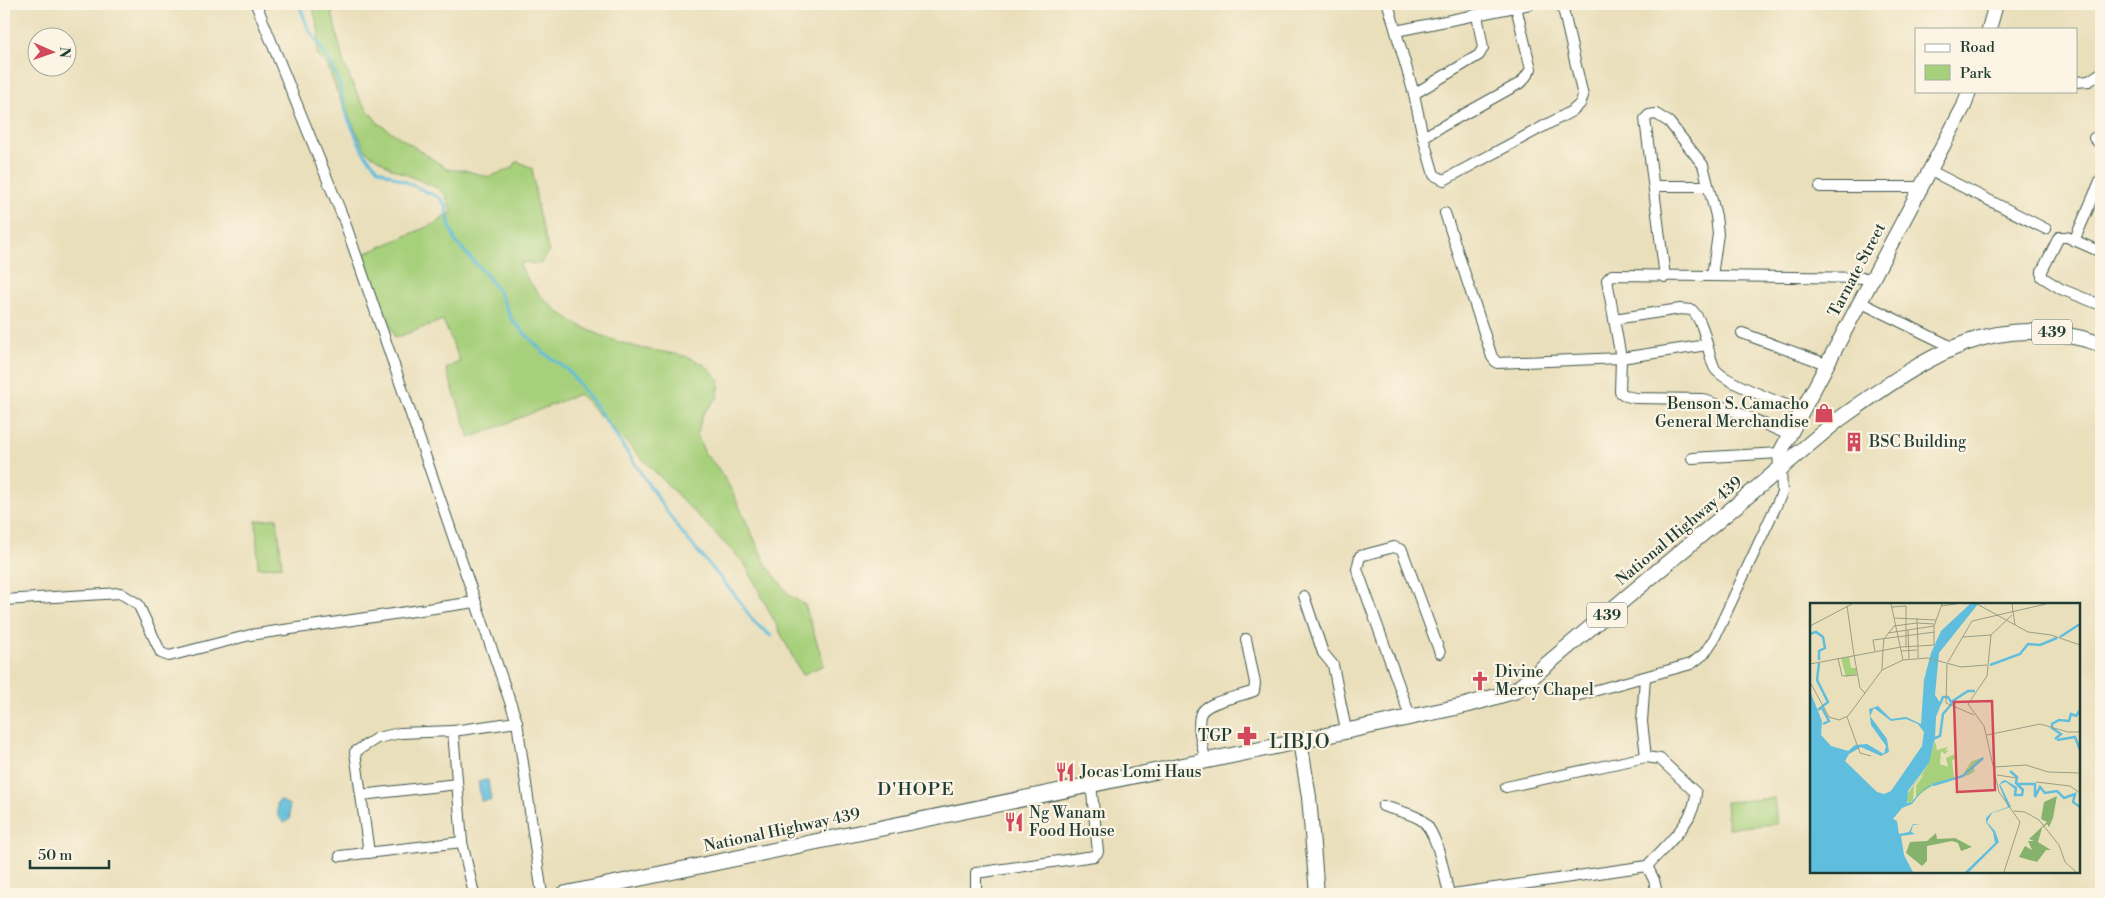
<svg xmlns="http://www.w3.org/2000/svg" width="2105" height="898" font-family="'Libre Bodoni',serif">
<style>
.green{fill:#a7d07c;stroke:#638658}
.water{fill:#5fbddd;stroke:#3f7d88}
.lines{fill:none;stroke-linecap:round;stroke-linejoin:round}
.stream{stroke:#5fbddd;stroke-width:3}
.street-casing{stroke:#3d5548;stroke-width:12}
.secondary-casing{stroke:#3d5548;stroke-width:16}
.primary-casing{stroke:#3d5548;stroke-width:17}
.street{stroke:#fff;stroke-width:10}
.secondary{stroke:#fff;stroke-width:14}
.primary{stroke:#fff;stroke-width:15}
.labels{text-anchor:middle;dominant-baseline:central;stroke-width:4.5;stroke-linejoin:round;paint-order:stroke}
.shield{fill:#fcf5e5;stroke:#617469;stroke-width:1}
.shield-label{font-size:15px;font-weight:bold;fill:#1f3d34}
.street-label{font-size:16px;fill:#1f3d34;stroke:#fcf5e5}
.poi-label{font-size:16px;fill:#1f3d34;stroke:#fcf5e5;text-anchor:start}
.neighbourhood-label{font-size:18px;letter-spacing:1px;fill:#1f3d34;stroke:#fcf5e5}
.quarter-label{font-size:19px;letter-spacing:1px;fill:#1f3d34;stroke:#fcf5e5}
.inset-river{fill:none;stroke:#5fbddd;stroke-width:2.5}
.inset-road{fill:none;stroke:#999e85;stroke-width:1}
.view{fill:#d1495b;fill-opacity:0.15;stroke:#d1495b;stroke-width:2.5}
.inset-edge{fill:none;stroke:#1f3d34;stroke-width:2.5}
</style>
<rect width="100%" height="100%" fill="#fcf5e5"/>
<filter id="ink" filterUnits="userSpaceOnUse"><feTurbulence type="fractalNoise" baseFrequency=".02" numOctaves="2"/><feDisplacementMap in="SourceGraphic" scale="10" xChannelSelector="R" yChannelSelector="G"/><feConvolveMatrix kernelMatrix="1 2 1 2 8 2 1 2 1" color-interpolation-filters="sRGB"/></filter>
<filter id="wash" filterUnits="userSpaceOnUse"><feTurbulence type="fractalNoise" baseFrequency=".0096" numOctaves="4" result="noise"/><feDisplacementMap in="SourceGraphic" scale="20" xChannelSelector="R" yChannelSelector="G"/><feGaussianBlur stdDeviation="1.12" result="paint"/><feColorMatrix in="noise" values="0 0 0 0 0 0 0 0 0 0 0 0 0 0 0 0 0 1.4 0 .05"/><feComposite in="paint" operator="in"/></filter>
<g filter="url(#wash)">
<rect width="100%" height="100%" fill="#eadfbb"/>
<!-- green -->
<g class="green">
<path d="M312,4H330L343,61L352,83L361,101L378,123L449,170H464L489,177L512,168L517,161L532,168L538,211L549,252L542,263L534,264L526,262L520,265C541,310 588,334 633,346C655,353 682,351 703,364C709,368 715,375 720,380L718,397L703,414L697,434L705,454L718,468L731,489L766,564L789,595L805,605L824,665L802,675L745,564L579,394L470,438L446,369L460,361L443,320L395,338L364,254L436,223L452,212L445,194L437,188L393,169L366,151L337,92L327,64L317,55L319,32Z"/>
<path d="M277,518L282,566L258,568L256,521Z"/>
<path d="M1774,798L1777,824L1728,828L1726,802Z"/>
</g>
<!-- water -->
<g class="water">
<path d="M488,780L491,800L481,801L478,781Z"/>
<path d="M280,800L289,805L290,819L284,823L278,816L277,803Z"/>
</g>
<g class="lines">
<!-- stream -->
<path class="stream" d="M299,4L308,28L329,60L338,80L348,119L364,153L378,169L440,198L446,206L450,227L456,242L488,277L498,291L512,320L544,353L568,370L598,409L678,528L735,595L754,622L771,636"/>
</g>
</g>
<g filter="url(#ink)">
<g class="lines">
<defs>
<g id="street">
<path d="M256,4L344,220L517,722L453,731L462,842L474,894"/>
<path d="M1388,4L1414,94"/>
<path d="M1477,15L1483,48L1479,55L1414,94L1423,137L1522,82L1531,69L1516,7"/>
<path d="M1396,31L1530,4"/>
<path d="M2076,82L2089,81L2101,73"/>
<path d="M1423,137L1434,175L1444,180L1572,111L1580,104L1583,96L1562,4"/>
<path d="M2094,138L2101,145"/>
<path d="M1929,170L2046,229"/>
<path d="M1655,186H1708"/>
<path d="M1820,187H1920"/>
<path d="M1445,213L1492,357L1497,363L1621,358L1707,345"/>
<path d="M2074,241L2101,179"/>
<path d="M2101,252L2067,237H2059L2042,271V277L2061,289L2101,305"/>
<path d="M1712,276L1873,278"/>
<path d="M1665,277L1645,119L1649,115L1656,114L1669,122L1703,165L1716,216L1718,234L1712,276L1612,275L1607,280L1621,358L1620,392L1626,396L1635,398L1702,399L1737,412L1789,435"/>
<path d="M1860,302L1952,347"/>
<path d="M1614,319L1680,309L1692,310C1706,325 1706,348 1714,367C1720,382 1785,404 1802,411"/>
<path d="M1742,333L1826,364"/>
<path d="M1692,458L1780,453"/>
<path d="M1304,596L1323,653L1333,665L1346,730"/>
<path d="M4,600L120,593L138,604L161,653L169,656L250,635L475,602"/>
<path d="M1645,677L1642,722L1646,757"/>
<path d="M1579,695L1691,664L1704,654L1714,639L1782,493L1781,467"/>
<path d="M1410,716L1357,569L1360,556L1394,547L1402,550L1440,653"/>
<path d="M517,722L542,894"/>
<path d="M1205,759C1203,747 1197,728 1200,716C1203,701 1241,697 1254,691L1255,683L1246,639"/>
<path d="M1506,787L1646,757L1660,759L1696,793C1695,822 1666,845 1647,866"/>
<path d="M361,795L457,784"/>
<path d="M1383,806C1395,810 1410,813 1420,819C1438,830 1444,875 1449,894"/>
<path d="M369,853L355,752L377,738L400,733L453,731"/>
<path d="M340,856L462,842"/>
<path d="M976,894V873L1094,856L1098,852L1091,783"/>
<path d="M1453,894L1647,866L1654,880L1657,894"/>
</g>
<g id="secondary">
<path d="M1989,29L1996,4"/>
<path d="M1781,467L1780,453L1964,106L1969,91"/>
<path d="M1300,741L1309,797L1317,894"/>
</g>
<path id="primary" d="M564,894L1282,745L1467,705L1515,691L1838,420C1926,358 1990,307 2101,344"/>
</defs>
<!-- street casing -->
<use href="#street" class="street-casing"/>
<!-- secondary casing -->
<use href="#secondary" class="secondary-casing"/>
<!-- primary casing -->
<use href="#primary" class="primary-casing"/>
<!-- street -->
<use href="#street" class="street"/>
<!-- secondary -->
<use href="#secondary" class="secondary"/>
<!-- primary -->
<use href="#primary" class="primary"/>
</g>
</g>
<!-- icons -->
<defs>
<symbol id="shop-bare" viewBox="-9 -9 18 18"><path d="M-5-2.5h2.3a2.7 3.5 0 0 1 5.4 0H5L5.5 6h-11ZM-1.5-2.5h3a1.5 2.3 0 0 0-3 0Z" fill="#d1495b" stroke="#fcf5e5" stroke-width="2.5" paint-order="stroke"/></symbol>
<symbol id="building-bare" viewBox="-9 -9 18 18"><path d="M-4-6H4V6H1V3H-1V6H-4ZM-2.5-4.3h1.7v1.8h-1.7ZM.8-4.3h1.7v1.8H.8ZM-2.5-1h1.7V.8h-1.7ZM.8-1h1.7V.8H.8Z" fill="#d1495b" stroke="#fcf5e5" stroke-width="2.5" paint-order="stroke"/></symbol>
<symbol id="church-bare" viewBox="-9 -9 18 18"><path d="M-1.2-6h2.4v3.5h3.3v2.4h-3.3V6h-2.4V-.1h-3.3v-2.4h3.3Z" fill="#d1495b" stroke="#fcf5e5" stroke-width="2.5" paint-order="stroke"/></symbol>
<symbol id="pharmacy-bare" viewBox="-9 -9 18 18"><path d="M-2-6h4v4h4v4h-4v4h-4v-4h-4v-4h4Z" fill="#d1495b" stroke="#fcf5e5" stroke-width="2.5" paint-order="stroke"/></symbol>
<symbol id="restaurant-bare" viewBox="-9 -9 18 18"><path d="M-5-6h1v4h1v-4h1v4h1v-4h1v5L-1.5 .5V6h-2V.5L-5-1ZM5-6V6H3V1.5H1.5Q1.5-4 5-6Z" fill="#d1495b" stroke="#fcf5e5" stroke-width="2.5" paint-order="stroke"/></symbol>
</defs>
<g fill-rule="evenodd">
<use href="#shop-bare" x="1810" y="399" width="28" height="28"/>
<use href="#building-bare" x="1840" y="428" width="28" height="28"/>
<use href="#church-bare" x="1466" y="667" width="28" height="28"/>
<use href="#pharmacy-bare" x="1233" y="722" width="28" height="28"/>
<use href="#restaurant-bare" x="1051" y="758" width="28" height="28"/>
<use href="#restaurant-bare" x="1000" y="808" width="28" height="28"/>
</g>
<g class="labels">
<!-- shield labels -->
<g class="shield">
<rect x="2032" y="319.5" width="40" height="25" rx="4"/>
<rect x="1587" y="602.5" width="40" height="25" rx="4"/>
</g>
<g class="shield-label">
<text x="2052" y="332">439</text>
<text x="1607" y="615">439</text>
</g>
<!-- street labels -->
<g class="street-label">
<text transform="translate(1857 270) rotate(-62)">Tarnate Street</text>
<text transform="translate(1679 531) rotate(-40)">National Highway 439</text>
<text transform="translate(782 830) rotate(-12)">National Highway 439</text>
</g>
<!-- poi labels -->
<g class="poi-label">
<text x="1809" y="404" text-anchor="end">Benson S. Camacho<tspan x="1809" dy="18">General Merchandise</tspan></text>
<text x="1869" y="442">BSC Building</text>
<text x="1495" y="672">Divine<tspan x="1495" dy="18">Mercy Chapel</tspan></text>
<text x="1232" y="736" text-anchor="end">TGP</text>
<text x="1080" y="772">Jocas Lomi Haus</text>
<text x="1029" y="813">Ng Wanam<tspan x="1029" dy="18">Food House</tspan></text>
</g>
<!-- neighbourhood labels -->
<g class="neighbourhood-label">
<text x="916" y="789">D'HOPE</text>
</g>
<!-- quarter labels -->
<g class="quarter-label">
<text x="1300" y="742">LIBJO</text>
</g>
</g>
<!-- overview -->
<g transform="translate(1810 603)">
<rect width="270" height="270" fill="#eadfbb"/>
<path d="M39,54L41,65H46L47,71L36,74L31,55ZM125,138L127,147L138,144L135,148L139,147L135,151L131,148L130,161L138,164L136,155L145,151L146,156L142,157L144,175L152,172L162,158L175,154L163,163L165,168L161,171L157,173L155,169L149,175L126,180L106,194V183L114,171L111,173L104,183L103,198L98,200L96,193L118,162Z" fill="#a7d07c"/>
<path d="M247,193L243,215L239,224L237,221L232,225L228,239L241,247H236L227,259L209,254L215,243L222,247L218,238H224L219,236L237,219L231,216L234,199ZM126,230L127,236L145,235L162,244L151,248L148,240L142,238L117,243V258L112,263L96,250L100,239L117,238Z" fill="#85b26c"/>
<path d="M160,1H168L129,50L125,92L131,101L126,114L125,135L119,160L98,188L97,200L102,199L105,195L113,186L118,183L125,181L113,187L102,201L92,205L83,216L87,218L89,231L99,229L103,221H110L103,222L101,229L105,231L91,233L94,252L103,269H0V88L12,118L11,132L21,143L38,148L45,142L57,141L74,151L76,143L61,122L59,106L68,103L81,116L96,114L111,121L114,77L121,50L131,28ZM64,105L81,118L96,116L108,121L114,129L112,143L81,188L74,191L67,189L35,158L39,151L51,144L71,153L79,149L77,136L60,113ZM195,177L207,184L206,187L196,179L190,181L201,204L182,210L177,219L185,228L189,239L159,269H155L185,240L183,229L176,219V215L181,210L198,204L189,182L191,179Z" fill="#5fbddd" fill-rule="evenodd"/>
<path class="inset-river" d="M0,31L6,29L13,34L15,45L9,48V57M250,34L270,21M180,62L210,51L218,41L230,42L247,35M114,94L119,93L125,78M130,101L133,94H138L141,99L158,88H165M12,105L19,118L13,121M8,107L18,99L7,77L9,60M245,136L251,131L242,125V121L249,117L259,118L261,111L266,113L270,107M121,137L130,133L133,111L145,97M247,137L265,134L270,147M200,168L207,174L206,180L213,187L212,192H205L206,184M207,181H225V194L230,184L235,190L247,188L254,195L265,191L263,199L270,204M123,182L153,173L173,155"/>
<path class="inset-road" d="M81,1L93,57L118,55L151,64L177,62M167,1L218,29L241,32L270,42M202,1L205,22M37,3L44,52M131,3L146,1M82,4L96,3V44M84,15L126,17M107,15L108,43L124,42V23M0,23L42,1M98,27L99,56M78,30L124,23L132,1M153,34L181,32M73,46L74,36L84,23L107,20L124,21M65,48L63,37L125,29M91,48L107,47M44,52L50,85L55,90M28,55L32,73L48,72M138,59L162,18L236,1M0,61L91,44L108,43V55M137,61L136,100L164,112M72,67L73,46M0,79L19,114L29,117L38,113L72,67L93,57M37,114L50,150L61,153M177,132L230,121L258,129H270M184,164L216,162L238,169L270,170M187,172L207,175M226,179L260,183L270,190M204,208L215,209L229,217L249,242L255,259L266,269M194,269L210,219L189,189L174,123L158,101L177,73L181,32L202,12"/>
<path class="view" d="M182,98L185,187L147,189L144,99Z"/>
<rect width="270" height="270" class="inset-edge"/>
</g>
<!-- margin -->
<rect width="2105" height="898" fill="none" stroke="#fcf5e5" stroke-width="20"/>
<!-- legend -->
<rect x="1915" y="28" width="162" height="65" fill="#fcf5e5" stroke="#a4ab9e"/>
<rect x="1925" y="44" width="25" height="8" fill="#ffffff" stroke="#a4ab9e"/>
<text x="1960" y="52" font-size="15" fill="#1f3d34">Road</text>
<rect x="1925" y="65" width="25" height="15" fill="#a7d07c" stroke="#a4ab9e"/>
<text x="1960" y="78" font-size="15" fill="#1f3d34">Park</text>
<!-- north arrow -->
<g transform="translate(52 52) rotate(92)"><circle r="24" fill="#fcf5e5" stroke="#a4ab9e"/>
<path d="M0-4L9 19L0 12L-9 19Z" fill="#d1495b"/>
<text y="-8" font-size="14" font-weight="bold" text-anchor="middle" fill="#1f3d34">N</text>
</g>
<!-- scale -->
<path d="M30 860v8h79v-8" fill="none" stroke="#1f3d34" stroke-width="2.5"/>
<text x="38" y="860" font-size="15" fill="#1f3d34" stroke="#fcf5e5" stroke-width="4" paint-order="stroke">50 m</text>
</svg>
